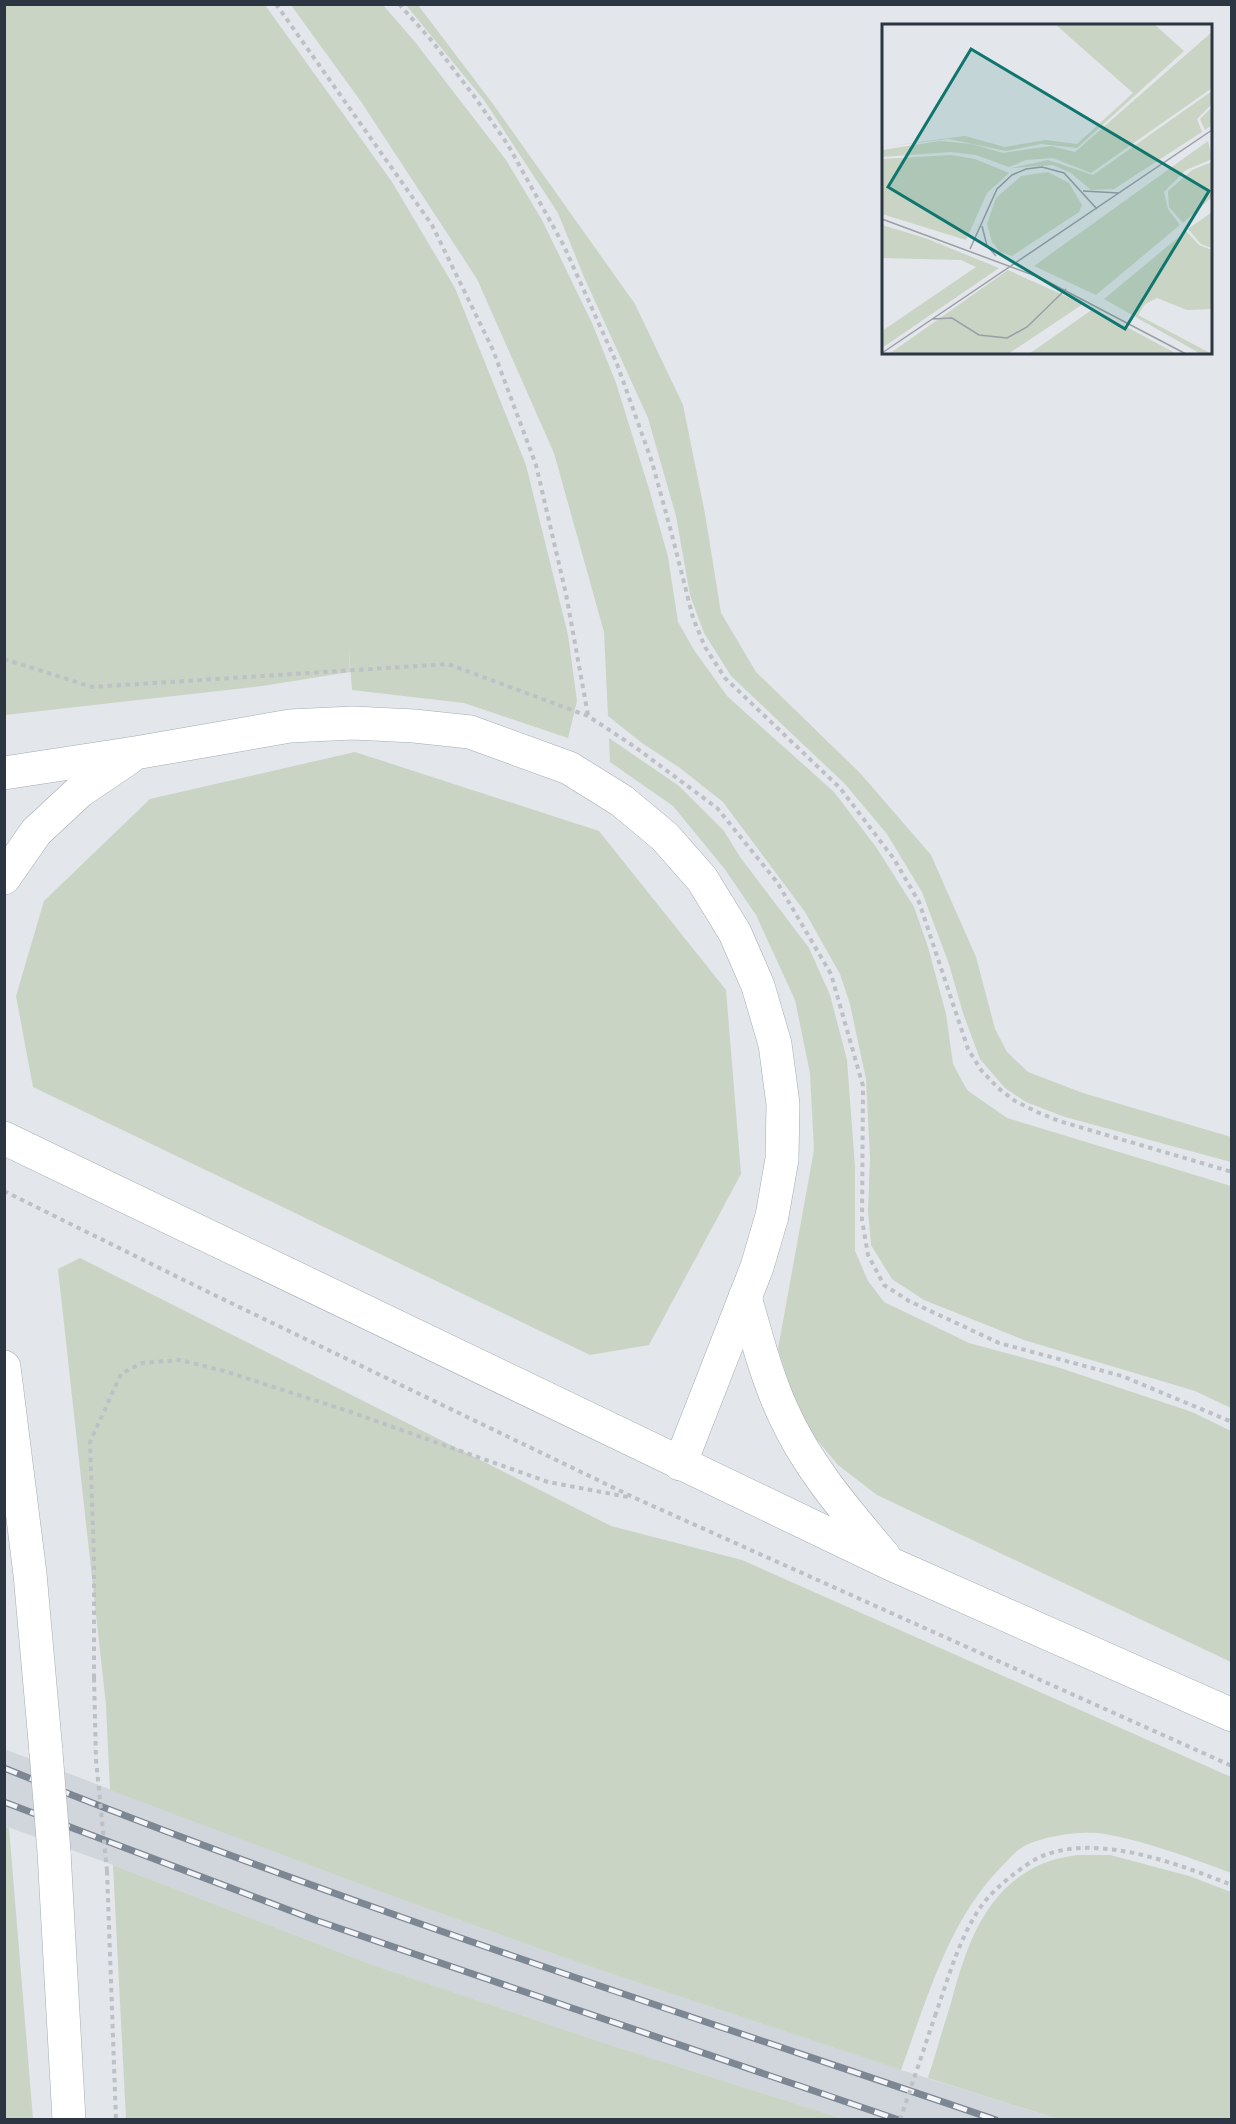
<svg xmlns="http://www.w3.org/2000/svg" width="1236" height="2124" font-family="Lato,sans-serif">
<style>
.built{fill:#d1d6dc}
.green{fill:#c9d4c4}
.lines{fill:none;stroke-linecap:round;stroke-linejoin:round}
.major-casing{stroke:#a3acb5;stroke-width:34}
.path{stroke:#bdc1c6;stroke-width:4;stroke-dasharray:4.5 4.5;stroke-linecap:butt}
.major{stroke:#fff;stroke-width:33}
.rail-casing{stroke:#7d8793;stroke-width:7}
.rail{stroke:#f3f5f8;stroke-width:4.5;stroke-dasharray:14;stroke-linecap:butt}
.major-bridge-casing{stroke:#a3acb5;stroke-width:34;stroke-linecap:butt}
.path-bridge{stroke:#bdc1c6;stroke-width:4;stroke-dasharray:4.5 4.5;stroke-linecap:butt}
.major-bridge{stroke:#fff;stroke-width:33}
.inset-road{fill:none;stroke:#9a9fa7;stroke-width:1.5}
.view{fill:#0f766e;fill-opacity:0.15;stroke:#0f766e;stroke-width:3}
.inset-edge{fill:none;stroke:#2c3542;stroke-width:3}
</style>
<rect width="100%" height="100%" fill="#e3e6ea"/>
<!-- built -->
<path class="built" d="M4,1749L378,1891L582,1964L901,2070L1058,2119H844L601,2042L373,1965L113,1865L5,1826Z"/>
<!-- green -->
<g class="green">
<path d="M4,5H265L392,182L455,288L526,465L568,635L577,701L568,738L464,703L352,690L349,648L350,672L262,686L5,715Z"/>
<path d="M291,5H383L415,42L506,160L542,220L592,323L616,383L649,489L668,557L678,622L694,650L727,696L834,792L876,847L914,907L928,947L946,1014L953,1064L967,1090L1007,1118L1231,1186V1408L1195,1391L1024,1340L924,1300L892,1279L871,1245L868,1211L870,1158L866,1079L850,1004L840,974L805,912L723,802L680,768L642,743L608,716L604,632L554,453L477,279L362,103Z"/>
<path d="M406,5H418L493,104L635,304L683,405L705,514L721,613L756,672L860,773L931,855L976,957L995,1029L1007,1052L1028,1072L1083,1093L1231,1137V1162L1065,1117L1026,1102L1005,1088L980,1059L963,1013L949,964L922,892L887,834L845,784L731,676L704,633L690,595L676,516L648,418L584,277L558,213L484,100Z"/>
<path d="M609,738L679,786L724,831L740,857L809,948L830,995L847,1060L855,1167V1251L868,1281L884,1302L969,1343L1057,1367L1192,1412L1231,1431V1662L877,1495L838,1465L813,1435L796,1405L778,1349L814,1150L810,1073L795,1000L756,915L724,868L673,806L610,762Z"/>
<path d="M355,752L599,831L726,990L741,1174L649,1345L590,1355L33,1087L16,996L44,901L150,799Z"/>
<path d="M80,1258L611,1526L742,1560L1231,1777V1873C1194,1859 1145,1841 1105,1834C1083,1830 1040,1836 1021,1848C1015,1852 1009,1859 1004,1864C949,1918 927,1999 901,2070L582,1964L378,1891L110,1790L106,1705L58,1269Z"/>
<path d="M4,1826L9,1828L33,2119H5Z"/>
<path d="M1077,1855H1110L1189,1876L1231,1892V2119H1058L928,2078C936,2053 943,2028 951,2003C964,1955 980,1901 1025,1873C1041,1862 1058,1858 1077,1855Z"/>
<path d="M113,1865L373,1965L601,2042L844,2119H126Z"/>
</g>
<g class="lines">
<defs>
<g id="major">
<path d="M4,773L135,753L290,726L353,723L414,726L470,732L569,768L622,801L665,837L702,879L735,933L758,986L775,1044L783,1104L782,1159L772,1216L757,1267L680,1464"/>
<path d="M4,878L36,832L80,791L129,758"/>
<path d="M4,1138L891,1564L1232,1715"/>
<path d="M745,1297C756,1336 766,1374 782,1410C806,1465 846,1511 884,1556"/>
<path d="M4,1367L30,1574L46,1752"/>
<path d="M54,1852L69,2120"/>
</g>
</defs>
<!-- major casing -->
<use href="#major" class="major-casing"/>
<!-- path -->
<g class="path">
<path d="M276,4L432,225L493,350L536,465L566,594L588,715"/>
<path d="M399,4L432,41L474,96L508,145L564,246L617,364L652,462L672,535L693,618L705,647L725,678L840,788L894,859L919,902L968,1049L981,1070L998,1088L1015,1101L1037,1112L1059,1121L1232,1172"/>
<path d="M4,659L92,687L448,664L588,716L635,747L717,808L777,882L831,974L863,1086L862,1220L868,1255L884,1285L909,1301L999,1343L1122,1376L1232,1422"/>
<path d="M4,1191L204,1290L635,1498L1232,1766"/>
<path d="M94,1678V1559L90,1442L121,1374L142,1363L180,1360L224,1371L348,1411L548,1482L628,1497"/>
<path d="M107,1871L116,2120"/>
<path d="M935,2016C947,1982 957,1945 976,1914C985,1899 997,1888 1010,1877C1021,1869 1033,1859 1045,1855C1101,1834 1178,1864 1232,1885"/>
</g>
<!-- major -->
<use href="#major" class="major"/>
<defs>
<g id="rail">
<path d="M4,1768C329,1899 664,2007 996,2120"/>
<path d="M4,1802L315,1920L899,2120"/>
</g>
</defs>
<!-- rail casing -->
<use href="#rail" class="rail-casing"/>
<!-- rail -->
<use href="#rail" class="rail"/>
<defs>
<path id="major-bridge" d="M46,1752L54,1852"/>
</defs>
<!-- major-bridge casing -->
<use href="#major-bridge" class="major-bridge-casing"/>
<!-- path-bridge -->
<g class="path-bridge">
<path d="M94,1678L96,1760L107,1871"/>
<path d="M900,2120L935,2016"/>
</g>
<!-- major-bridge -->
<use href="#major-bridge" class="major-bridge"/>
</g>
<!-- overview -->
<g transform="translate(882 24)">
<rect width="330" height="330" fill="#e3e6ea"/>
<path d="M173,0H272L302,27L195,124L159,120L124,127L67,115L0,123L83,112L123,123L164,116L195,120L251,69ZM330,8V64L209,149L171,134L144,136L127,143L94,131L69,128L0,133V126L58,117L90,120L121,129L169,122L193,128ZM330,67V80L315,95L320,108L232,165L209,166L189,149L171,141L129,144L166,136L211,151ZM330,83V101L323,106L318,95ZM326,117L330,135L304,146L282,168L286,185L298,201L214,271L152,242ZM69,131L93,135L127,149L105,169L84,216L0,190V135ZM330,138V173L301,199L287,183L286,167L310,146ZM166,148L187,159L200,181L197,188L130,232L118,228L110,218L105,200L114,174L139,152ZM330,188V224L319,220L306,205ZM0,201L43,214L117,244L0,324V307L94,243L79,236L0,234ZM304,207L317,221L330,226V285L305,286L275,274L263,280L256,291L330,330H319L222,275ZM126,246L201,280L126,330H7ZM211,285L295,330H147Z" fill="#c9d4c4"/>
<path class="inset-road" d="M201,167L237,169M0,195L159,254L304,330M100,202L105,222L114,232M88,225L115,165L130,151L144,145L160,143L182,149L215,185M50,295L70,294L97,311L125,314L145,303L184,265M0,329L330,106"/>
<path class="view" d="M89,25L327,167L243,305L6,163Z"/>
<rect width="330" height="330" class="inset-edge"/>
</g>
<!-- border -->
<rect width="1236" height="2124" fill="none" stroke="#2c3542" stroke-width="12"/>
</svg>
